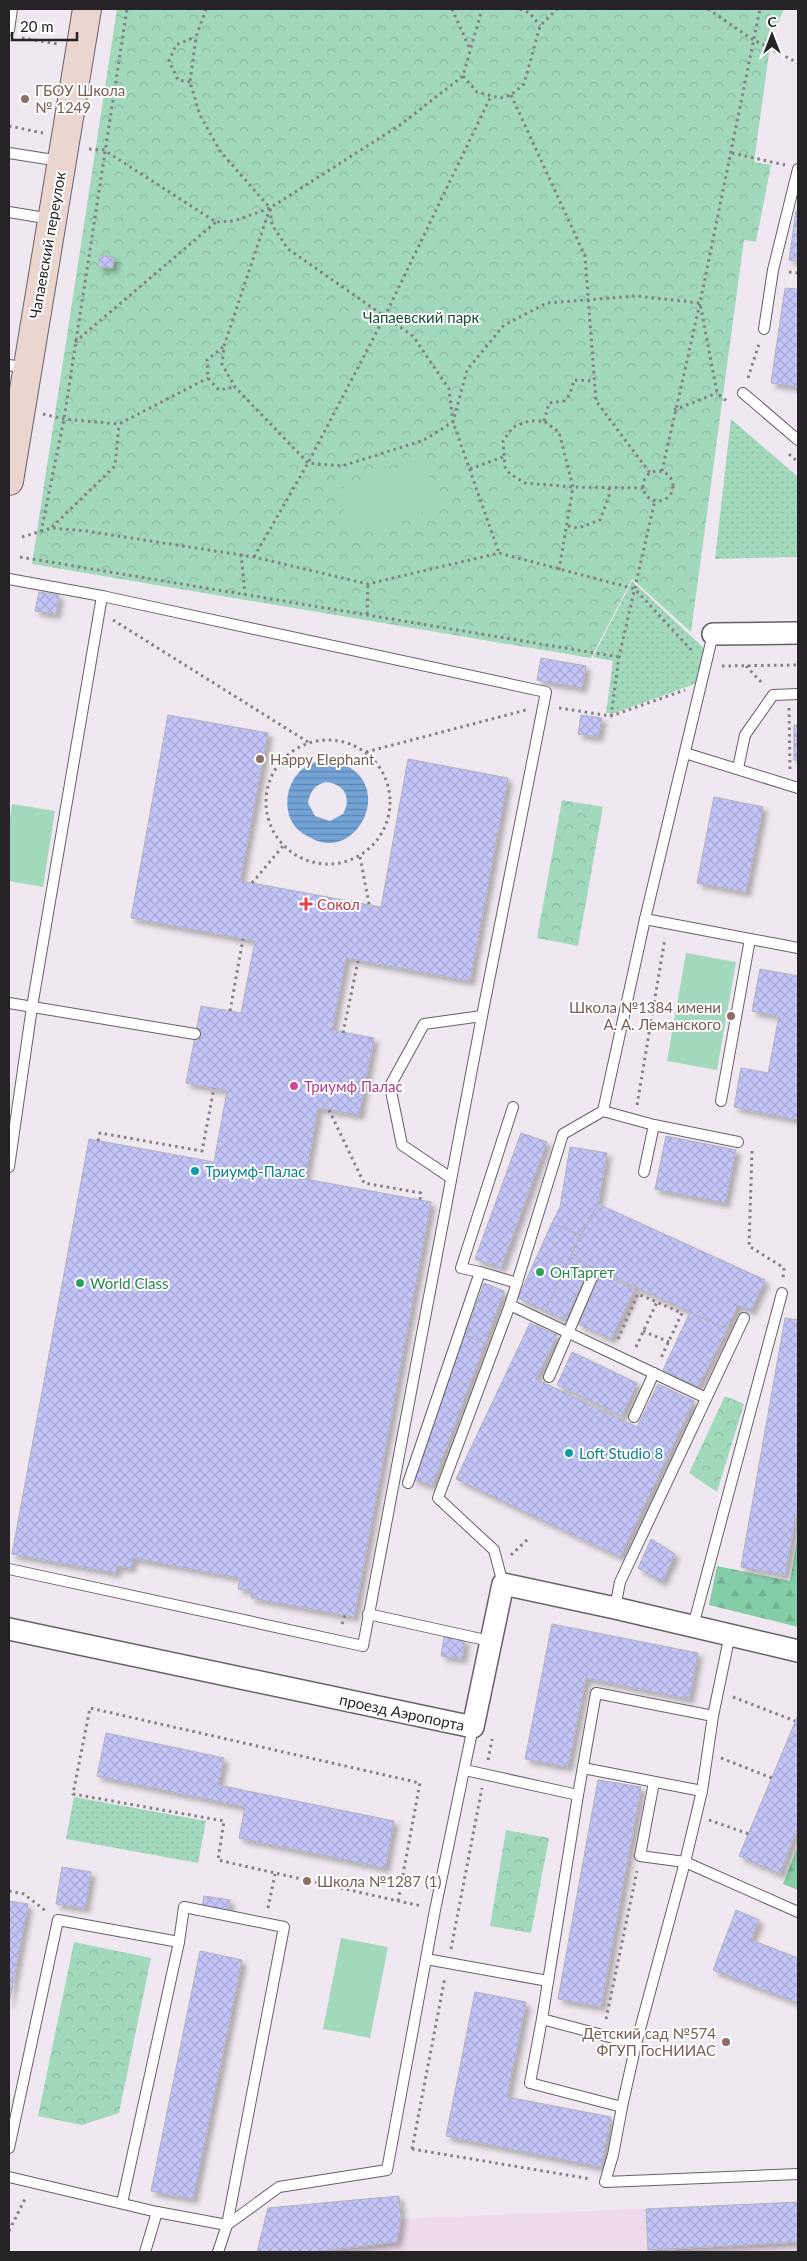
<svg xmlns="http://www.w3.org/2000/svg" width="807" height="2261" font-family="Lato,sans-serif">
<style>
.commercial{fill:#eddaea}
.grass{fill:url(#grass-dots)}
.forest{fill:url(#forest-firs)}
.park{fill:url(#park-crowns)}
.pitch{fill:#a2d9bb}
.water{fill:url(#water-rules);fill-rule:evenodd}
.building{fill:url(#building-cross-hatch);stroke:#b1b2bc;filter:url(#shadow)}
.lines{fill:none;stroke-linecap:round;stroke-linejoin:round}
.lane-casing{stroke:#676068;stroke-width:12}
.street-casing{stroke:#676068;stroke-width:24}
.secondary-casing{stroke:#676068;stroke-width:30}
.path{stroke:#848085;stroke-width:3;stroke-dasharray:2.5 4;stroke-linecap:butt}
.lane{stroke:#fff;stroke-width:10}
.street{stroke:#fff;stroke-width:21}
.secondary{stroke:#ebd6cf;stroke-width:28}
.education-dot{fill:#8d6e63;stroke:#fff;stroke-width:2}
.health-dot{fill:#e0444e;stroke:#fff;stroke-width:2}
.hotel-dot{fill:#d1479c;stroke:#fff;stroke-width:2}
.culture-dot{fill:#0f9aa8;stroke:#fff;stroke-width:2}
.leisure-dot{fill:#2e9e5b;stroke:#fff;stroke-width:2}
.labels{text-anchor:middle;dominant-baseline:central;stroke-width:4;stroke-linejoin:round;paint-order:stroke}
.education-label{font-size:15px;fill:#785e54;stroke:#fff;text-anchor:start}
.street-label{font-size:15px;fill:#252326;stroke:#fff}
.park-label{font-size:15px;fill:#174f36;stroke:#fff}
.health-label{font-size:15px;fill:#be3a42;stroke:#fff;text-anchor:start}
.hotel-label{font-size:15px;fill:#b23c85;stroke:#fff;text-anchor:start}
.culture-label{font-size:15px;fill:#0d838f;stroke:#fff;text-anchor:start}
.leisure-label{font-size:15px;fill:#27864d;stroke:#fff;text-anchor:start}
</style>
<defs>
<pattern id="grass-dots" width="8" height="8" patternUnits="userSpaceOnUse" patternTransform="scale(1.25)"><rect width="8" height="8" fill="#a2d9bb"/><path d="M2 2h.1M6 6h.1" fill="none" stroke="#8bbaa1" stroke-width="1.8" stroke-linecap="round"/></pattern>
<pattern id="forest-firs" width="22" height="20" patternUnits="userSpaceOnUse" patternTransform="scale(1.25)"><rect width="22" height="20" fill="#85cda7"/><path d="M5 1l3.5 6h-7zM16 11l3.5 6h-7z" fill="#73b090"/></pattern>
<pattern id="park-crowns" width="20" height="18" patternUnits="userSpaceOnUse" patternTransform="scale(1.25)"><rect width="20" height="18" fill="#a2d9bb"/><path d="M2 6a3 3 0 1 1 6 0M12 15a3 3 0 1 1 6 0" fill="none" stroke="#8bbaa1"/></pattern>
<pattern id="water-rules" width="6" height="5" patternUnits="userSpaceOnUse" patternTransform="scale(1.25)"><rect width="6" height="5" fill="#73a3d5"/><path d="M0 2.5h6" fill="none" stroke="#5e84ad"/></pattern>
<pattern id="building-cross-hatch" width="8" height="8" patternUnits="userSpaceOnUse" patternTransform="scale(1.25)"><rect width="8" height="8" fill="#c3c5f9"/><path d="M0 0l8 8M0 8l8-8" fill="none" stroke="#a7a9d5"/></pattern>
<filter id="shadow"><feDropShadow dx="4.5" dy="4.5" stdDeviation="2.5" flood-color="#0004"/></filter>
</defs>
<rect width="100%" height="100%" fill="#efe8f0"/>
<!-- commercial -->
<path class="commercial" d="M399,2196L401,2219L798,2202V2252H257L268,2208Z"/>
<!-- grass -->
<g class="grass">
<path d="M731,419L798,477V557L715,559Z"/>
<path d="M632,581L706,650L700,682L615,713H606L613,661L593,657Z"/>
<path d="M74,1797L206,1821L198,1863L66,1839Z"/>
</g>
<!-- forest -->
<g class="forest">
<path d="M798,1535V1627L709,1605L717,1566L790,1581Z"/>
<path d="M798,1846V1890L783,1884Z"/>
</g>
<!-- park -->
<g class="park">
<path d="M117,9H784L771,39L754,162L771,165L756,242L744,240L691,632L632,579L591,658L32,564Z"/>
<path d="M562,800L603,807L578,946L537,938Z"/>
<path d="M725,1396L744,1404L717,1492L689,1473Z"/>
<path d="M506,1830L549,1838L531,1933L490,1926Z"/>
<path d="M74,1942L151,1958L119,2113L82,2125L38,2116Z"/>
</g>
<!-- pitch -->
<g class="pitch">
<path d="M423,460L439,506L353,536L337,490Z"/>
<path d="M12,804L55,811L43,887L9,881V824Z"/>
<path d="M686,953L736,962L717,1070L667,1061Z"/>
<path d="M341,1938L388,1947L370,2038L323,2029Z"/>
</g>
<!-- water -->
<path class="water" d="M325,760C403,769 361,866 311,838C303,834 295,829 291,820C282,801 290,774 310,764C314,762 320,761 325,760ZM326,782C345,784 352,798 343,814L330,821L315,816L308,803C310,791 315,785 326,782Z"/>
<!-- building -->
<g class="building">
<path d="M796,211H798V261L789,260Z"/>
<path d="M100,255L114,257L113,268L98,267Z"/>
<path d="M785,288L798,289V387L771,383Z"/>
<path d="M39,592L59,595L56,614L35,611Z"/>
<path d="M541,658L586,666L582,688L537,680Z"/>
<path d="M168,715L268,733L240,881L252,883L381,907L408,759L508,778L470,981L346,958L332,1030L374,1038L359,1115L318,1108L305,1179L431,1202L354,1617L251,1598L252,1591L238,1589L240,1578L133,1558L131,1568L117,1566L116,1573L12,1554L89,1139L214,1162L227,1091L186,1083L201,1006L241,1013L255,941L131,918Z"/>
<path d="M581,715L602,718L598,737L578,734Z"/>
<rect x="794" y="725" width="4" height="35"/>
<path d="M714,797L763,807L746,892L697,883Z"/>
<path d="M760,969L798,976V1120L734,1107L741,1068L768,1073L779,1016L752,1011Z"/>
<path d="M521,1133L547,1142L501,1268L475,1259Z"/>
<path d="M666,1136L736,1150L725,1203L655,1189Z"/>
<path d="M570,1147L607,1153L598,1204L580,1235L552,1223L560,1207Z"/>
<path d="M598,1204L765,1280L751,1311L738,1305L727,1329L570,1257Z"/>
<path d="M552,1223L580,1235L545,1311L518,1298Z"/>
<path d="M570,1257L590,1266L565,1320L545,1311Z"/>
<path d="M601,1274L635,1289L611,1339L578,1324Z"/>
<path d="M484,1283L504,1291L485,1343L465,1335Z"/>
<path d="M690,1312L727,1329L698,1387L663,1370Z"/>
<path d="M785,1318L798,1320V1504L785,1575L741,1567Z"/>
<path d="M530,1323L557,1335L536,1379L637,1427L658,1384L694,1401L620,1557L456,1479Z"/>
<path d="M465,1335L485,1343L432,1486L412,1479Z"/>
<path d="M572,1352L637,1383L622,1416L557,1385Z"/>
<path d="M651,1539L675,1554L662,1582L638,1568Z"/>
<path d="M552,1624L698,1653L689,1699L586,1678L568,1767L525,1759Z"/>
<path d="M444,1637L465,1640L462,1659L441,1656Z"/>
<path d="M798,1715V1827L780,1874L739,1856Z"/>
<path d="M106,1733L224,1758L218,1785L394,1821L385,1868L239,1838L245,1807L97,1776Z"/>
<path d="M598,1780L641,1787L601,2007L558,1999Z"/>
<path d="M62,1867L91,1872L85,1908L56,1904Z"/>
<path d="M204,1896L230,1900L228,1912L202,1908Z"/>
<path d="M9,1901L28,1904L9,2004Z"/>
<path d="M736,1910L759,1920L751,1940L798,1958V2003L713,1970Z"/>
<path d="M200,1951L242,1960L193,2199L151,2191Z"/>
<path d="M475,1992L526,2002L507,2097L611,2117L601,2167L446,2136Z"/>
<path d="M399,2196L401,2219L397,2242L313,2252H257L268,2208Z"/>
<path d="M798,2202V2242L648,2250L646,2209Z"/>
</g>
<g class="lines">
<defs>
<g id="lane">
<path d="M9,30L12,9"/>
<path d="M9,153L60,161"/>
<path d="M9,212L51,219"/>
<path d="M764,329L773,270L798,169"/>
<path d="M9,365L26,368"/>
<path d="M743,393L798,440"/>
<path d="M9,579L102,596L546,692L482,1016L363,1646L9,1569"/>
<path d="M685,753L798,788"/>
<path d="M738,768L745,735L773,695L798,694"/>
<path d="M645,919L798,948"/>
<path d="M9,1003L195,1034"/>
<path d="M721,1101L750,939"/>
<path d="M603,1111L645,919L713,634"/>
<path d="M654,1125L738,1142"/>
<path d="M9,1167L32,1007L102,596"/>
<path d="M451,1178L402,1145L390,1086L424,1024L482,1016"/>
<path d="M480,1272L517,1283"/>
<path d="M510,1305L706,1398"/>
<path d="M549,1377L593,1275"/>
<path d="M634,1417L654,1373"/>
<path d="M408,1483L480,1272L461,1268L513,1107"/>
<path d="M503,1584L494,1550L438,1498L510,1305L563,1134L603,1111L654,1125L644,1172"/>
<path d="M615,1608L620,1582L744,1318"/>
<path d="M368,1614L490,1641"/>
<path d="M693,1626L782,1293"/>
<path d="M583,1768L702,1791L685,1862L640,1856L654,1782"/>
<path d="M465,1770L578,1795L542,2019L636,2044L685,1862L798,1912"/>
<path d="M702,1791L713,1716"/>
<path d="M578,1795L596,1693L713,1716L730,1634"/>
<path d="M426,1959L548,1981"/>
<path d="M542,2019L530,2083L622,2107L636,2044"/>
<path d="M622,2107L613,2155L605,2182L798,2174"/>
<path d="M9,2148L58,1920L179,1942L122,2203"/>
<path d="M9,2177L157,2212L227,2225L284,1927L184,1907L179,1942"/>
<path d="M145,2252L157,2212"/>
<path d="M218,2252L227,2225L279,2187L387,2170L435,1910L473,1727"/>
</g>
<g id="street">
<path d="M713,634L798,633"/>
<path d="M9,1629L473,1727L503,1584L615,1608L798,1651"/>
</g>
<path id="secondary" d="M9,481L87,9"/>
</defs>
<!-- lane casing -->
<use href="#lane" class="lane-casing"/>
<!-- street casing -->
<use href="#street" class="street-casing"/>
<!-- secondary casing -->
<use href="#secondary" class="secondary-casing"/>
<!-- path -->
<g class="path">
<path d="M206,9L196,37L190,82L200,115L220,151L270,208L272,225L288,249L413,336L449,389L453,422L499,553"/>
<path d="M452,9L470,49"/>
<path d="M520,9L530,13L540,26"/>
<path d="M708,9L752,39L798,63"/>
<path d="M22,38L58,44"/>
<path d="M463,76L477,92L500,98L511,95L524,84L540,26L557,9"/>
<path d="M190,82L178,80L169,61L176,45L195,37"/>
<path d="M511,95L585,256L596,401L650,473"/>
<path d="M9,126L43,133"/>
<path d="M89,149L104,150L216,222L234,221L270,208L400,125L463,76L482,9"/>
<path d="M732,153L785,165"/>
<path d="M270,208L224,346L222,364L235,387L308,463L342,466L424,440L453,422L467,370L504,325L547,303L636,296L700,303L717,393L729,403"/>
<path d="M789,272L798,273"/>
<path d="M75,342L216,222"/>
<path d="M223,347L207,360L208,378L219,390L235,387"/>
<path d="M748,378L759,344"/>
<path d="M674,410L717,393"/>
<path d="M43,414L64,419L119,424L208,378"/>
<path d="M544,421L549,403L564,401L570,394L574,380L594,381"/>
<path d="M789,454L798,462"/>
<path d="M470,469L503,457"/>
<path d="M662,471L700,303L760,9"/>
<circle cx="658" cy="486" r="15"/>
<path d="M568,526L578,528L600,520L609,496V488"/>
<path d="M52,527L115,466L119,424"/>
<path d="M41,532L64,419L127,9"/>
<path d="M22,537L52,528L86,531L254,557L368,584L499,553L635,589L694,653"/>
<path d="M241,554L245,594"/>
<path d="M20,557L619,657"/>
<path d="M254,557L308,463L385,316L491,96"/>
<path d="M559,570L573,487L559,432L544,421H529L513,427L503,441L505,467L510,474L525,483L573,487L644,488"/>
<path d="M367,614L368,584"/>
<path d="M113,620L308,742"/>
<path d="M722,666L798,665"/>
<path d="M746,666L764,685"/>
<path d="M559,708L611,716L685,690"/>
<path d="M789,708L790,770"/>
<path d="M611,716L619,657L655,500"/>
<circle cx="328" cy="802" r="62"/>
<path d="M366,752L526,710"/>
<path d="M360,857L369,904"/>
<path d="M252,883L283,846"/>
<path d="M230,1011L243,939"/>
<path d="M343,1033L358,961"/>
<path d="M365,1082L377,1084"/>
<path d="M637,1105L665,938"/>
<path d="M329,1110L364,1183L421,1193L420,1200"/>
<path d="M98,1141L100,1133L202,1151L214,1088"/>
<path d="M752,1151L749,1246L784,1268L783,1278"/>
<path d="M643,1331L669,1342"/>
<path d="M618,1339L638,1294L682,1313L660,1360"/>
<path d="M636,1347L657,1302"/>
<path d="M511,1555L528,1539"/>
<path d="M342,1624L345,1615"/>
<path d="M733,1697L795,1721"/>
<path d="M721,1758L772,1778"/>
<path d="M488,1760L492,1739"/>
<path d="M709,1820L749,1834"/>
<path d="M9,1891L24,1894L47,1912"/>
<path d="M398,1901L420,1783L90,1708L73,1794L224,1821L218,1860L398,1901L422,1906"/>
<path d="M268,1908L275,1874"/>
<path d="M451,1949L482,1788"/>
<path d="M606,2019L637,1871"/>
<path d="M412,2149L445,1977"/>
<path d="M412,2149L591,2179"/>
<path d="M9,2231L26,2197"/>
</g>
<!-- lane -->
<use href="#lane" class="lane"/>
<!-- street -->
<use href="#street" class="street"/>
<!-- secondary -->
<use href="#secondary" class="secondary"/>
</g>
<!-- markers -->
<g class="education-dot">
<circle cx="25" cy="99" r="5"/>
<circle cx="260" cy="759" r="5"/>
<circle cx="731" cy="1016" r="5"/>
<circle cx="307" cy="1881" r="5"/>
<circle cx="726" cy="2042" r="5"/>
</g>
<path class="health-dot" d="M303.5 896.5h5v5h5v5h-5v5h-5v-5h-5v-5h5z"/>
<circle class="hotel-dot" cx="294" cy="1086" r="5"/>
<g class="culture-dot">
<circle cx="195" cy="1171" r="5"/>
<circle cx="569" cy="1453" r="5"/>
</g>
<g class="leisure-dot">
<circle cx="540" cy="1272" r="5"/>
<circle cx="80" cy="1283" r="5"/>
</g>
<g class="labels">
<!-- education labels -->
<g class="education-label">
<text x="35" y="90">ГБОУ Школа<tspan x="35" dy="17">№ 1249</tspan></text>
<text x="270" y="759">Happy Elephant</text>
<text x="721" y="1007" text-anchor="end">Школа №1384 имени<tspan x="721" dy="17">А. А. Леманского</tspan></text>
<text x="317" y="1881">Школа №1287 (1)</text>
<text x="716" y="2033" text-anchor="end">Детский сад №574<tspan x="716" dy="17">ФГУП ГосНИИАС</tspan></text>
</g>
<!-- street labels -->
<g class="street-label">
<text transform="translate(47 245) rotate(-80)">Чапаевский переулок</text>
<text transform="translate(402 1712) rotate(12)">проезд Аэропорта</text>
</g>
<!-- park labels -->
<g class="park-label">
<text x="421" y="317">Чапаевский парк</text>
</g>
<!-- health labels -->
<g class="health-label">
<text x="317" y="904">Сокол</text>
</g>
<!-- hotel labels -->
<g class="hotel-label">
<text x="304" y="1086">Триумф Палас</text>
</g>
<!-- culture labels -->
<g class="culture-label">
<text x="205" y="1171">Триумф-Палас</text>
<text x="579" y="1453">Loft Studio 8</text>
</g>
<!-- leisure labels -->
<g class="leisure-label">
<text x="550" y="1272">ОнТаргет</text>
<text x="90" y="1283">World Class</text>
</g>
</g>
<!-- border -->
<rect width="807" height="2261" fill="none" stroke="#252326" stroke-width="20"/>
<!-- north arrow -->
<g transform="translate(772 35)" stroke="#ffffff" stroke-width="4" paint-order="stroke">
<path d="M0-4L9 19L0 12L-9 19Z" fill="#252326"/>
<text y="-8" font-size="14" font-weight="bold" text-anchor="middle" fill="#252326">С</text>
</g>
<!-- scale -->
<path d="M12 32v8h65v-8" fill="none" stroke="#252326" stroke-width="2.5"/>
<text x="20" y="32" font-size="15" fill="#252326" stroke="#ffffff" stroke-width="4" paint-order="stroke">20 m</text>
</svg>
